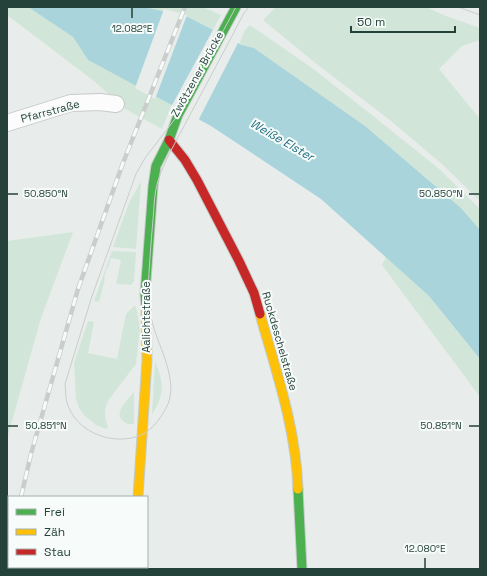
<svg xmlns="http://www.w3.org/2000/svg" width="487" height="576" font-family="'Space Grotesk',sans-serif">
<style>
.green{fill:#d1e6d8}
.water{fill:#a9d4db}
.pier{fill:#e8edeb}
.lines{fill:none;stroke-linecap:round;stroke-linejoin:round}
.street-casing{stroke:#c5cac8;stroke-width:18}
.fast-casing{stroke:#c3cbc8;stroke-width:11}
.slow-casing{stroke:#c3cbc8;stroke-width:11}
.jam-casing{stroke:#c3cbc8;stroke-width:11}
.street{stroke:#fcfcfc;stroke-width:16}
.fast{stroke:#4caf50;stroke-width:9}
.slow{stroke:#ffc107;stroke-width:9}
.jam{stroke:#c62828;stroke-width:9}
.tram{stroke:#c9cdcc;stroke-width:1}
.rail-casing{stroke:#c9cdcc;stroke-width:4.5}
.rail{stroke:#f7fbf9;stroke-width:3;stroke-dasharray:9;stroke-linecap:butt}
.ticks{fill:none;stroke:#24423a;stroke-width:1.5}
.labels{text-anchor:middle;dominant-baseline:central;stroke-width:4;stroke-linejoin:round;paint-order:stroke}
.street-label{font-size:11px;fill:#24423a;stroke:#f7fbf9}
.water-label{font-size:12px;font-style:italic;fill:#1c6f80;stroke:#f7fbf9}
.ticks-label{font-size:10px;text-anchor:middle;fill:#24423a;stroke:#f7fbf9;stroke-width:4;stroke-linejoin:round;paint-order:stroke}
</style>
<rect width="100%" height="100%" fill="#e8edeb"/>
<!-- green -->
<g class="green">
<path d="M7,7H28L73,37L88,60L172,104L162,129L125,109L94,81L7,15Z"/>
<path d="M141,7H203L221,15L213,30L188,17Z"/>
<path d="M276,7H426L446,16L480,28V40L462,46L439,69L480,119V201L443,165L391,121L318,65L263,20Z"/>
<path d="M250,25L312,68L372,115L438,168L480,209V230L461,208L365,126L254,48L242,45L240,42L245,30Z"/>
<path d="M140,183H141L136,249L113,247L129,203Z"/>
<path d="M73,232L41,318L7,439V241Z"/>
<path d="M112,251L136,252L134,281L131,285L116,284L121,260L111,258L108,268H107L104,278L105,279L99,302L94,301Z"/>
<path d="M386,257L429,296L480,359V397L382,265Z"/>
<path d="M134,306L136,307L140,328L136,364L109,399C104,409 104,417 108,427L106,429L96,425L85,416L79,408L76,399L74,363L88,321L94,322L88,353L117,359L126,314Z"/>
<path d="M155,361C164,385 165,392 152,415Z"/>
<path d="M134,392V424C130,425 125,424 122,420C114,411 129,399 134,392Z"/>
</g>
<!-- water -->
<path class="water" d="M28,7H141L153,9L188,17L242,45L254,48L365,126L461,208L480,230V359L429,296L321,199L211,126L88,60L73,37Z"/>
<!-- pier -->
<g class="pier">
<path d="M164,9L187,15L155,99L135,88Z"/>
<path d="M214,28L239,41L200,117L198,122L171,107Z"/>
</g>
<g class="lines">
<defs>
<g id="street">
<path d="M7,123L71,103L100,102L116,104"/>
<path d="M134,569V567"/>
</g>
<g id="fast">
<path d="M146,306L145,294L153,186L156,166L169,140L178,115L236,7"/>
<path d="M298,489L302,569"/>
</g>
<g id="slow">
<path d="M260,314C276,371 296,428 298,489"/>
<path d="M138,497L147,360L146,306"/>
</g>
<path id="jam" d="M169,140L185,160L197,180L239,261L254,293L260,314"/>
</defs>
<!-- street casing -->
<use href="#street" class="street-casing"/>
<!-- fast casing -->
<use href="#fast" class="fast-casing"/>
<!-- slow casing -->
<use href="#slow" class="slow-casing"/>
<!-- jam casing -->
<use href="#jam" class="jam-casing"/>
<!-- street -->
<use href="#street" class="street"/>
<!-- fast -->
<use href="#fast" class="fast"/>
<!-- slow -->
<use href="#slow" class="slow"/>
<!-- jam -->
<use href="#jam" class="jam"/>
<!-- tram -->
<g class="tram">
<path d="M236,7L178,115L145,158L136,174L92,296L65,384C66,392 65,400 69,408C80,434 115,446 141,435C153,430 163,415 168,404C178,380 159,347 153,325C150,315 148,302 148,292C149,268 151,243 153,219C154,209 154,199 156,189C159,171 174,145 183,128C203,90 224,52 244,13L249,7"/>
<path d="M458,7L480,15"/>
</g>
<defs>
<g id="rail">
<path d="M21,497L31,454L78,289L123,163L185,7"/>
<path d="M7,569L9,559"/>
</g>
</defs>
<!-- rail casing -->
<use href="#rail" class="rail-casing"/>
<!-- rail -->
<use href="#rail" class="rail"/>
</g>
<!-- ticks -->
<path class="ticks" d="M132,8V18M8,194H18M469,194H479M8,426H18M469,426H479M425,558V568"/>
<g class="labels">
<!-- street labels -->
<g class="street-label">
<text transform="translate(197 74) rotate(-61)">Zwötzener Brücke</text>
<text transform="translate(50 111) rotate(-15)">Pfarrstraße</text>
<text transform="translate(146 317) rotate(-90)">Aalichtstraße</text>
<text transform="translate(280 341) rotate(74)">Ruckdeschelstraße</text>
</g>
<!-- water labels -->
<g class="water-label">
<text transform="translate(282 140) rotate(30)">Weiße Elster</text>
</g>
</g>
<g class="ticks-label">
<text x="132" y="32">12.082°E</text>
<text x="441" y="197">50.850°N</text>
<text x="46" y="197">50.850°N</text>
<text x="441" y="429">50.851°N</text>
<text x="46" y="429">50.851°N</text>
<text x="425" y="552">12.080°E</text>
</g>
<!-- border -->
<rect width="487" height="576" fill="none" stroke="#24423a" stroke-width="16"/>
<!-- legend -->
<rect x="8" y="496" width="140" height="72" fill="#f7fbf9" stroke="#a3b1ad"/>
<rect x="16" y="509" width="20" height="6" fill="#4caf50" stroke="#a3b1ad"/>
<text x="44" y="516" font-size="12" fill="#24423a">Frei</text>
<rect x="16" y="529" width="20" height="6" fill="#ffc107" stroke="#a3b1ad"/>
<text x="44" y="536" font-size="12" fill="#24423a">Zäh</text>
<rect x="16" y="549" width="20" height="6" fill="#c62828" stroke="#a3b1ad"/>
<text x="44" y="556" font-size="12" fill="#24423a">Stau</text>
<!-- scale -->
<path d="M351 26v6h104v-6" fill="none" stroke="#24423a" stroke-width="2"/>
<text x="357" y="26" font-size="12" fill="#24423a" stroke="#f7fbf9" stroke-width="3" paint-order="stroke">50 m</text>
</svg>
